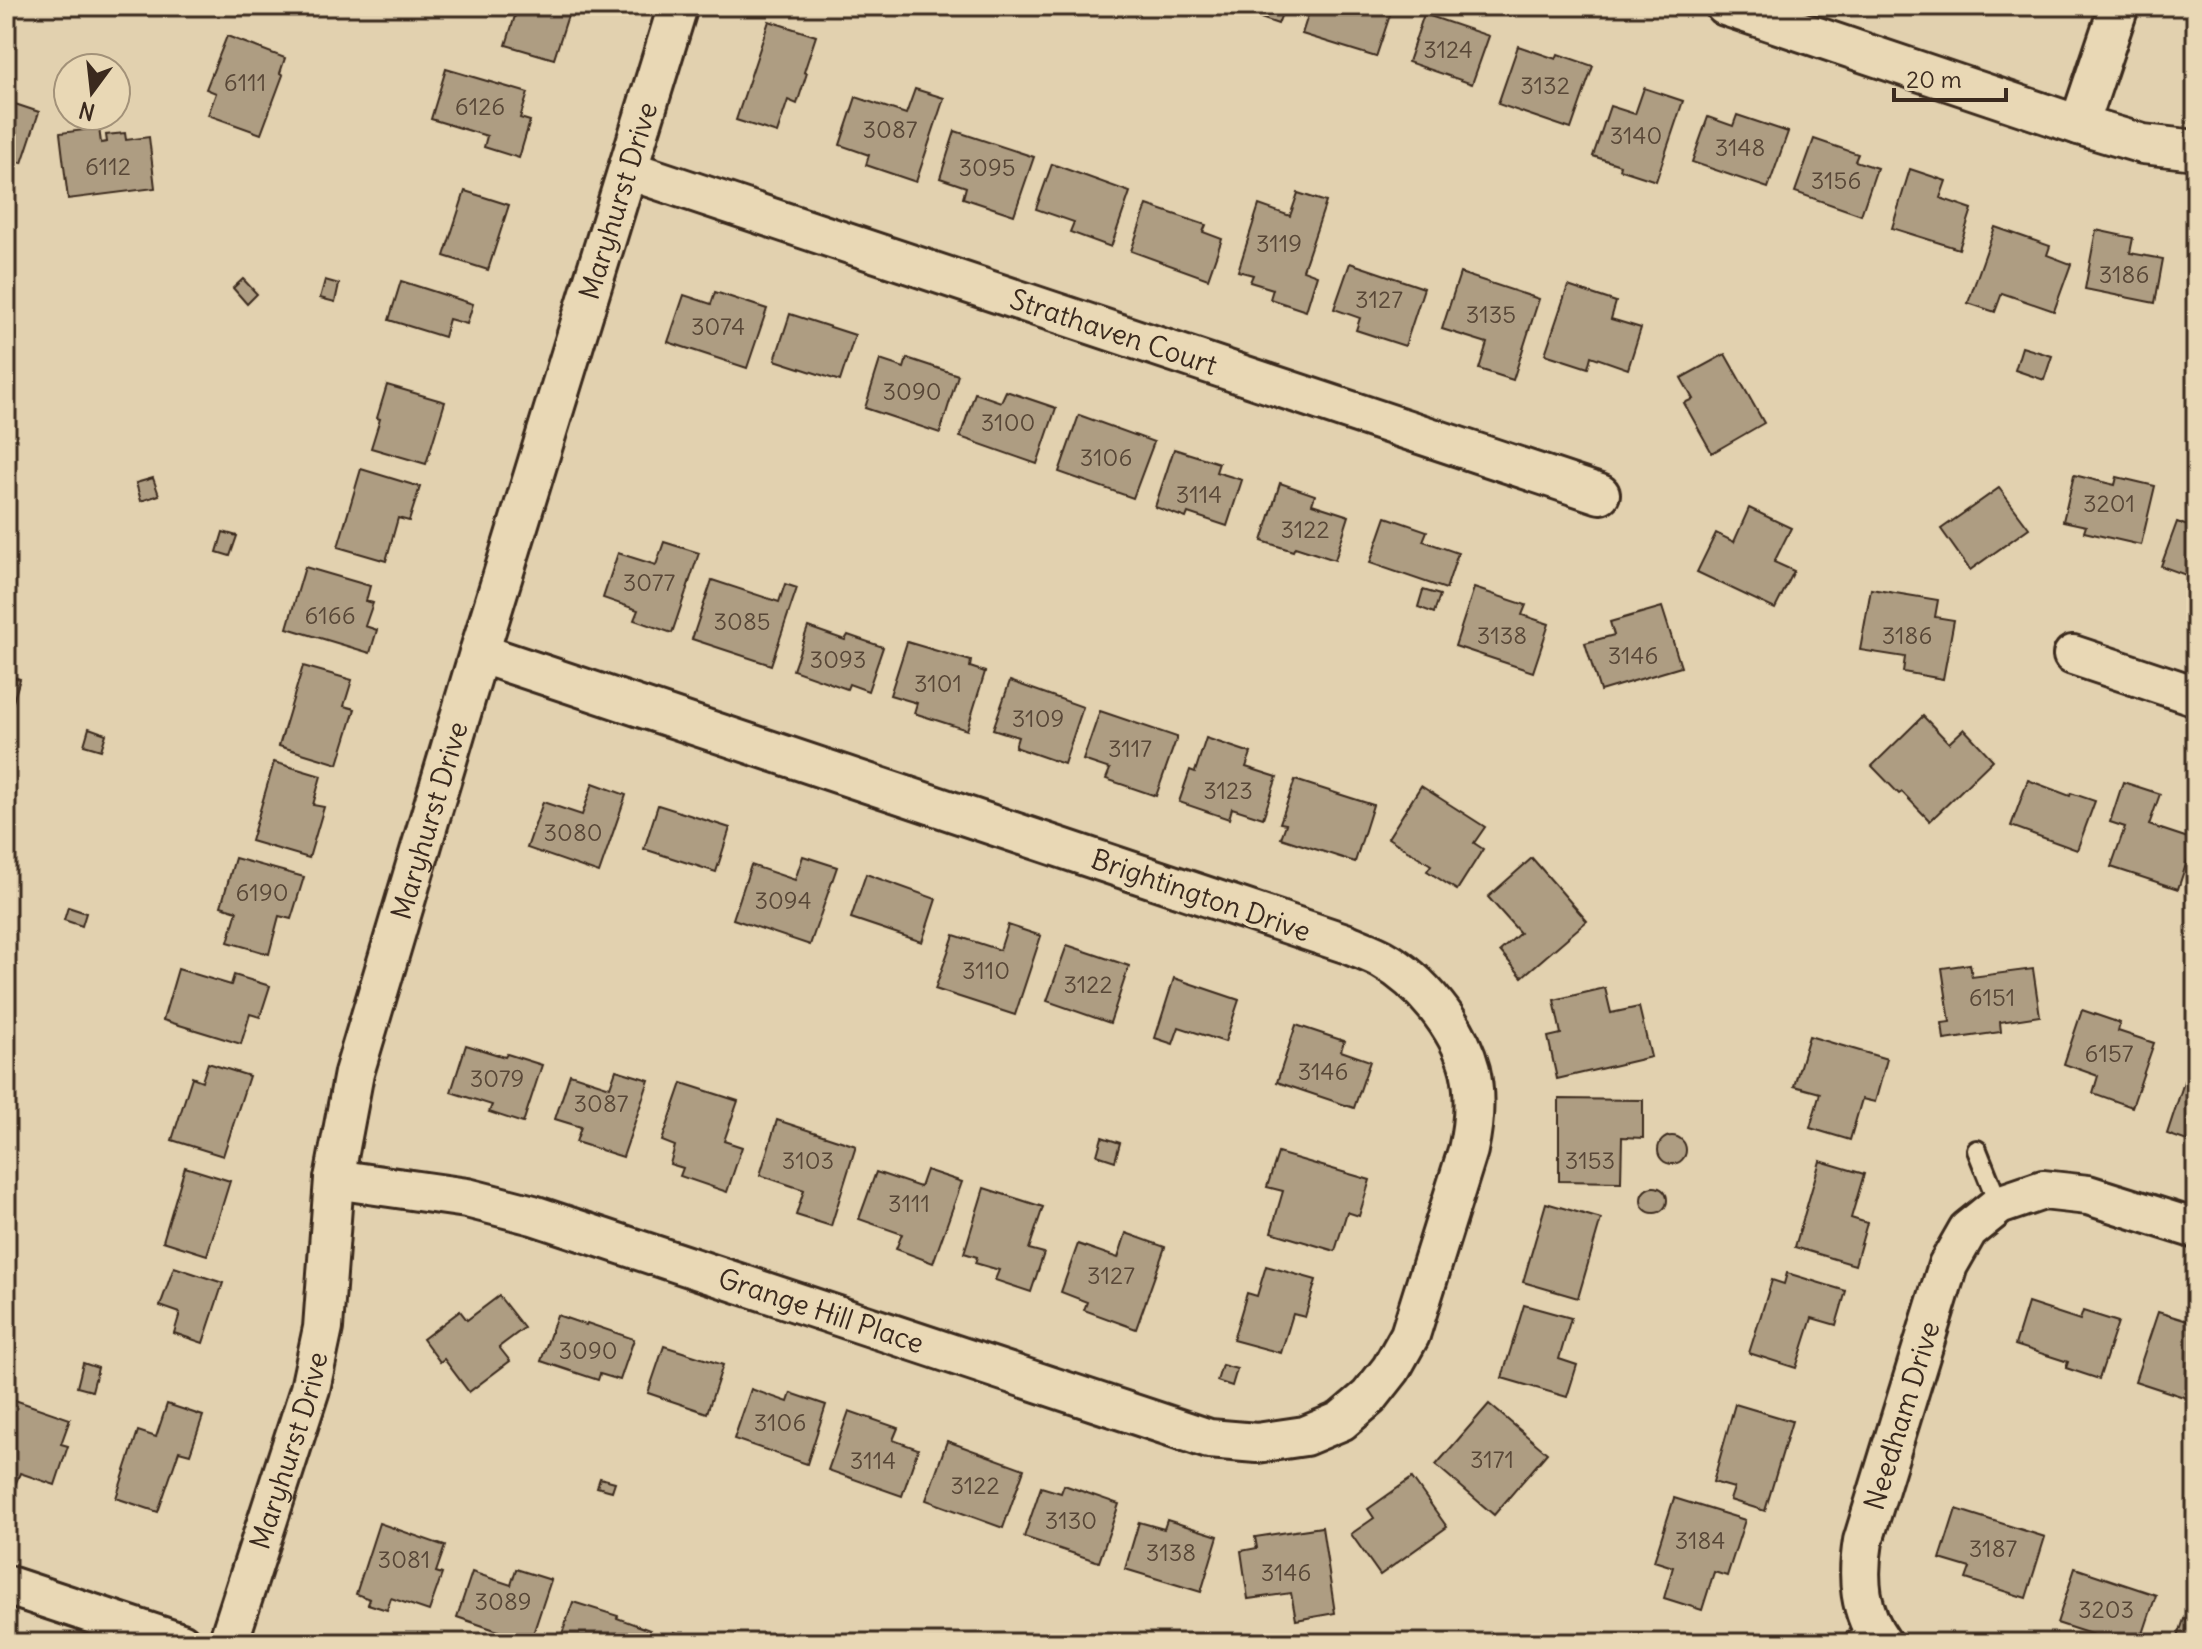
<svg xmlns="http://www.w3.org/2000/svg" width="2202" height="1649" font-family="Delius,sans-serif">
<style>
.building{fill:#ae9d82;stroke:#3b2a1e;stroke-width:2}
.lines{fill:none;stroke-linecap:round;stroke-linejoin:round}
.lane-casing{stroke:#3b2a1e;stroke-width:24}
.street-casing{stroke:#3b2a1e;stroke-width:44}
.lane{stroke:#e9d8b5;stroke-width:18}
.street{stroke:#e9d8b5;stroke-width:38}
.labels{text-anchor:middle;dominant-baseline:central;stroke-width:8;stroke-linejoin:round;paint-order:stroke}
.number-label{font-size:24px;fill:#584737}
.street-label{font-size:28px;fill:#3b2a1e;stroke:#e9d8b5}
</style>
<rect width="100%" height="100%" fill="#e2d1af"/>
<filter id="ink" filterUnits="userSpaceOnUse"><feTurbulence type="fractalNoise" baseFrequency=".0125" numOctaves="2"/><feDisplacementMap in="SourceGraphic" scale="16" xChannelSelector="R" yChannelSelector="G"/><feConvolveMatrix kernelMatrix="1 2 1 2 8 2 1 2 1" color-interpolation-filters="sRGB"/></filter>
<g filter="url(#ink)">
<!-- building -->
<g class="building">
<path d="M518,6H571L554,59L506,45Z"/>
<path d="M1226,6H1285L1278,24Z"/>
<path d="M1311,6H1393L1376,57L1302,34Z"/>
<path d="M1424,14L1489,36L1472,84L1408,62Z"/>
<path d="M769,21L816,36L804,72L807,73L797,104L788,100L777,133L736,120Z"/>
<path d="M227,36L285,58L280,73L283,75L261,134L208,115L216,93L206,89Z"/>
<path d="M1518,46L1556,59L1558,54L1593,66L1571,129L1498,104Z"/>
<path d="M446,69L528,93L520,118L530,121L519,158L484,147L487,136L431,119Z"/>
<path d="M1644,88L1683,101L1656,181L1619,169L1620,165L1593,156L1610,106L1635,114Z"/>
<path d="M915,89L944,98L916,182L866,165L869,155L840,145L856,97L906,114Z"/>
<path d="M6,101L39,112L22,163L6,158Z"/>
<path d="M1737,115L1788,132L1768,188L1692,162L1708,117L1733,126Z"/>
<path d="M99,128L101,143L107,142L106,135L125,133L126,140L149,137L155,188L68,199L60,133Z"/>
<path d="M955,131L1034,157L1014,215L963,198L966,187L940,178Z"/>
<path d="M1814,139L1858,154L1855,161L1877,168L1861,215L1795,192Z"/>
<path d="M1052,164L1130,192L1111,247L1070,232L1074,222L1036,209Z"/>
<path d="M1910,169L1946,181L1940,198L1972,209L1959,249L1892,228Z"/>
<path d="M465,191L509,205L488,270L444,256Z"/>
<path d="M1298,193L1326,202L1303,270L1317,275L1306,311L1270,299L1273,289L1250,282L1253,275L1238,271L1259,205L1290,216Z"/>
<path d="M1147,205L1206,225L1203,232L1222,239L1208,279L1131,251Z"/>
<path d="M1995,227L2050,246L2047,255L2071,264L2054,311L2002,293L1995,312L1968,303Z"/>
<path d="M2096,230L2133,238L2130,253L2163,259L2155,303L2085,289Z"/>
<path d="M1350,263L1424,288L1405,346L1356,330L1360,318L1334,309Z"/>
<path d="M1460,273L1539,299L1513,380L1479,369L1487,343L1442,329Z"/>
<path d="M243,279L257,294L247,304L233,288Z"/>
<path d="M325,280L339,284L335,302L320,298Z"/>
<path d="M401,281L473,304L467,324L449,319L444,337L389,320Z"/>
<path d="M1568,286L1616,302L1611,319L1641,328L1628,369L1591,356L1588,368L1545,354Z"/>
<path d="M715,292L767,309L747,368L668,342L684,295L711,304Z"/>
<path d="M790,314L855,335L840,381L775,360Z"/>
<path d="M2022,347L2052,356L2044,380L2015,370Z"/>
<path d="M1725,354L1764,423L1712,453L1684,403L1693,399L1681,378Z"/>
<path d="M907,358L958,375L940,433L865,408L880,360L904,368Z"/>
<path d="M387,385L445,402L426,464L371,448L380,419L377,418Z"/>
<path d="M1006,391L1056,408L1037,464L960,437L975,393L1001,402Z"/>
<path d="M1079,415L1154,442L1133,498L1059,472Z"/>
<path d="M1174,449L1219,463L1216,472L1242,480L1227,526L1188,513L1186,518L1155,507Z"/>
<path d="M6,459L14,475L6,478Z"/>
<path d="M361,469L420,487L409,521L398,518L386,561L338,547Z"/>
<path d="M2074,475L2115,485L2117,477L2155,486L2141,545L2084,532L2086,526L2063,521Z"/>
<path d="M153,478L159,495L141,501L136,483Z"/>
<path d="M1280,483L1315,495L1312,504L1349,516L1335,560L1295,547L1293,551L1262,541Z"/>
<path d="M1999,488L2029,528L1970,570L1941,529Z"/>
<path d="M1749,508L1791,528L1774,562L1794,571L1775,609L1697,572L1716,533L1734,542Z"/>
<path d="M1386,517L1427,531L1423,541L1458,553L1446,589L1370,563Z"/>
<path d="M2177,522L2196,529V585L2187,582L2189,576L2161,566Z"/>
<path d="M6,528L14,597L6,598Z"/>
<path d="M223,532L237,536L230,556L217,552Z"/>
<path d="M664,542L699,553L672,633L634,620L638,610L603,598L618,553L656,565Z"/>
<path d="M305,567L370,586L366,601L373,603L365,626L377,630L370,653L287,628Z"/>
<path d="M712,580L779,602L785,584L797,588L771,665L692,639Z"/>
<path d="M1474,588L1526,605L1522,615L1549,624L1533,672L1455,646Z"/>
<path d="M1871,589L1938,600L1935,617L1954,620L1943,679L1903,672L1905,657L1860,650Z"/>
<path d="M1423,590L1440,595L1434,613L1418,607Z"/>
<path d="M1662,607L1681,667L1600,691L1585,643L1614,635L1610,622Z"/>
<path d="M808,627L845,640L848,635L883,647L868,691L849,684L847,689L793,670Z"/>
<path d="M907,642L971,661L970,667L985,672L967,730L914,713L917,703L890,695Z"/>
<path d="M303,666L352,680L344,706L355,709L338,764L279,746Z"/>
<path d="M6,675L20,679L6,725Z"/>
<path d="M1010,681L1083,707L1064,764L1015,747L1018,737L993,729Z"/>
<path d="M1100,711L1177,737L1156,796L1106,779L1110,769L1083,760Z"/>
<path d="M1923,716L1949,743L1964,729L1993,760L1930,821L1902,792L1899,794L1872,766Z"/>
<path d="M89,728L106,734L101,750L84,745Z"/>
<path d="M1206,738L1251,753L1246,767L1277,777L1263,818L1232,808L1229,819L1179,802L1190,770L1195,772Z"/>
<path d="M274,762L321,776L313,805L324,807L309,858L251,841Z"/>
<path d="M1295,780L1373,805L1355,862L1281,838L1286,824L1280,823Z"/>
<path d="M2028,780L2070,796L2071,793L2095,801L2077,850L2011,826Z"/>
<path d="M2123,782L2160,794L2149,825L2194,840L2178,889L2111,867L2125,827L2110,822Z"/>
<path d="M593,783L626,795L599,873L527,848L543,802L582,815Z"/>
<path d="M1421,786L1485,827L1474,843L1483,849L1457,890L1427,871L1431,865L1388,838Z"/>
<path d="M658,805L730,828L716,872L644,849Z"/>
<path d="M803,856L837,867L810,945L733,919L751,865L795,880Z"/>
<path d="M235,858L304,877L291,919L279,916L269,954L228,942L237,911L221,906Z"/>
<path d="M1532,858L1587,921L1522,977L1500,951L1520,933L1488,897Z"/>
<path d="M866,874L936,899L922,942L851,918Z"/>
<path d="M68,907L86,913L82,926L64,920Z"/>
<path d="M1008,925L1041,936L1015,1015L935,989L954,935L1000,950Z"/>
<path d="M1067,945L1129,966L1110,1023L1047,1001Z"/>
<path d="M1970,964L1972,977L2033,969L2040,1016L2000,1022L2001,1032L1944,1040L1942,1023L1950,1022L1942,968Z"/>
<path d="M178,969L231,985L234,975L270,986L260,1017L250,1014L241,1044L163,1020Z"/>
<path d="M1174,978L1239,1000L1225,1042L1179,1027L1173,1044L1155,1038Z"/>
<path d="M1605,988L1611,1013L1639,1007L1651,1057L1557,1079L1548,1037L1561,1034L1554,1000Z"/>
<path d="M2082,1010L2120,1023L2118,1031L2154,1043L2132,1107L2093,1093L2098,1076L2064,1064Z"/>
<path d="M1296,1025L1344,1041L1341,1051L1370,1061L1354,1108L1277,1082Z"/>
<path d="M1809,1036L1887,1059L1875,1102L1862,1099L1850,1140L1810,1128L1820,1093L1794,1086Z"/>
<path d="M466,1045L505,1057L507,1054L542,1065L523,1123L489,1112L492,1105L451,1092Z"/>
<path d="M208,1063L249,1076L223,1156L172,1140L192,1077L202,1081Z"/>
<path d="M616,1070L649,1080L623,1157L576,1142L581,1127L555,1119L570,1074L610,1087Z"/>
<path d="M2186,1076L2196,1079V1144L2167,1134Z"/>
<path d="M682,1083L738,1101L724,1141L742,1147L727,1192L680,1176L683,1168L670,1164L675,1146L662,1141Z"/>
<path d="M1559,1099L1643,1100V1138L1622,1137L1621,1182L1559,1181Z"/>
<path d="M777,1120L856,1146L831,1226L796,1215L804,1190L760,1175Z"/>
<circle cx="1672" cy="1150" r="14"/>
<path d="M1102,1137L1120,1143L1115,1161L1097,1155Z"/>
<path d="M1278,1153L1370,1180L1359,1216L1347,1212L1335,1251L1271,1232L1283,1191L1267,1187Z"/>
<path d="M1820,1161L1864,1174L1851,1218L1867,1223L1855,1265L1795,1247Z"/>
<path d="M185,1167L230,1181L207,1255L163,1241Z"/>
<path d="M926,1170L962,1182L933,1263L896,1249L902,1234L859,1219L876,1172L920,1187Z"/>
<circle cx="1654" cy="1200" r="13"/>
<path d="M984,1188L1043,1207L1029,1249L1044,1253L1031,1292L995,1280L999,1270L975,1263L977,1257L964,1253Z"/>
<path d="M1546,1203L1601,1219L1578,1298L1523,1282Z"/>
<path d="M1126,1233L1165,1247L1136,1329L1084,1310L1087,1302L1061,1292L1078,1244L1118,1258Z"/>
<path d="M1266,1266L1316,1280L1305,1317L1293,1314L1281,1353L1233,1340L1247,1293L1257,1296Z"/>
<path d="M174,1267L223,1283L203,1343L174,1333L180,1313L160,1306Z"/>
<path d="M1787,1273L1846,1291L1836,1325L1812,1318L1796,1368L1749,1353L1772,1280L1784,1284Z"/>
<path d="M499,1296L524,1328L499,1347L510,1361L469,1392L444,1359L440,1362L423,1339L460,1311L467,1320Z"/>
<path d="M2028,1303L2080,1320L2083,1311L2118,1322L2099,1379L2066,1368L2068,1362L2015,1345Z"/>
<path d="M1524,1305L1571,1318L1559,1359L1577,1365L1567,1397L1502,1378Z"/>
<path d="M2158,1312L2194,1323L2191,1334L2196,1336V1401L2135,1381Z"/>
<path d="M557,1315L586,1325L587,1323L634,1339L620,1380L600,1374L598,1380L541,1361Z"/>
<path d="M664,1346L723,1365L707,1413L648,1393Z"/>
<path d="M83,1363L98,1368L92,1391L77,1387Z"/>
<path d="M1222,1365L1237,1369L1232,1386L1217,1381Z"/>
<path d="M751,1389L788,1402L791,1393L826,1405L807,1464L734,1439Z"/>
<path d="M6,1397L70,1419L61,1444L68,1446L55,1485L20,1473L15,1485L6,1482Z"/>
<path d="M167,1404L203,1416L190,1454L179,1451L158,1512L116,1498L138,1431L156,1437Z"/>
<path d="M1489,1404L1547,1453L1494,1515L1436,1465Z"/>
<path d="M1735,1404L1792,1421L1765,1511L1730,1500L1734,1488L1713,1482Z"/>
<path d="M849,1411L898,1428L893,1440L918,1449L902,1496L828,1470Z"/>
<path d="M947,1441L1024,1469L1003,1528L926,1500Z"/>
<path d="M600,1478L615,1482L612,1491L597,1487Z"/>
<path d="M1412,1478L1447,1527L1380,1575L1351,1534L1374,1518L1368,1509Z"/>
<path d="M1064,1485L1119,1504L1099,1562L1024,1537L1041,1487L1061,1493Z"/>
<path d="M1674,1498L1745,1520L1727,1576L1714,1572L1702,1610L1664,1598L1673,1567L1654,1561Z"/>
<path d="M1956,1509L2045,1537L2026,1598L1966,1579L1970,1568L1940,1559Z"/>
<path d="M1167,1520L1218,1536L1201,1592L1125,1569L1139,1522L1164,1529Z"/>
<path d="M379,1523L445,1546L436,1572L442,1574L429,1611L391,1598L387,1610L368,1604L370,1599L356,1594Z"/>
<path d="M1322,1527L1335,1613L1296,1620L1291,1593L1248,1599L1241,1551L1257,1548L1255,1537Z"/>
<path d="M2075,1568L2156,1595L2140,1643H2092L2094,1635L2057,1623Z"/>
<path d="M516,1569L551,1580L530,1643H494L498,1631L457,1617L472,1572L511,1585Z"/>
<path d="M573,1602L618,1616L617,1618L650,1630L645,1643H559Z"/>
<path d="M2184,1619L2196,1623V1643H2176Z"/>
<path d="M674,1632L707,1643H670Z"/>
</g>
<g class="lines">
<defs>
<g id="lane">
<path d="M1977,1150L1999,1205"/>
<path d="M1851,1643L1873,1630"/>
</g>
<g id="street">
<path d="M1725,6L2079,125L2143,144L2196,150"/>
<path d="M2079,125L2119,6"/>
<path id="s1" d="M628,170L1600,494"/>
<path d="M2073,655L2196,696"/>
<path id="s2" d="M334,1179L467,1198L533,1215L1209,1439L1257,1443L1305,1436L1341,1421L1369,1397L1391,1369L1410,1335L1468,1150C1474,1123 1476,1096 1470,1070C1459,1027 1420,980 1382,959C1371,953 1359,949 1348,944L479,653"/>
<path d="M6,1585L181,1643"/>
<path id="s3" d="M228,1643L310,1389L323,1328L334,1179L354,1073L479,653L678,6"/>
<path id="s4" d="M1882,1643C1859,1612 1857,1577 1863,1541L1948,1265L1968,1230L1999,1205L2043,1190L2088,1195L2196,1229"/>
</g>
</defs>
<!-- lane casing -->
<use href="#lane" class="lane-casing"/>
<!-- street casing -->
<use href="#street" class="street-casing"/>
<!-- lane -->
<use href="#lane" class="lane"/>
<!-- street -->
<use href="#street" class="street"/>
</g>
</g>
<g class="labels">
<!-- number labels -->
<g class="number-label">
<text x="1448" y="49">3124</text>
<text x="245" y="82">6111</text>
<text x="1545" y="85">3132</text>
<text x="480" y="106">6126</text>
<text x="890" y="129">3087</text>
<text x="1636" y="135">3140</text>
<text x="1740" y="147">3148</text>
<text x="108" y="166">6112</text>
<text x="987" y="167">3095</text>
<text x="1836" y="180">3156</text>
<text x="1279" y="243">3119</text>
<text x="2124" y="274">3186</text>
<text x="1379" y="299">3127</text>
<text x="1491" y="314">3135</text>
<text x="718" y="326">3074</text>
<text x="912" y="391">3090</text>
<text x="1008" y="422">3100</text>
<text x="1106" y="457">3106</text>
<text x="1199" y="494">3114</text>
<text x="2109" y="503">3201</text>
<text x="1305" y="529">3122</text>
<text x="649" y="582">3077</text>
<text x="330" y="615">6166</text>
<text x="742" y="621">3085</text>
<text x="1502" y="635">3138</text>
<text x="1907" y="635">3186</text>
<text x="1633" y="655">3146</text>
<text x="838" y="659">3093</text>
<text x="938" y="683">3101</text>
<text x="1038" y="718">3109</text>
<text x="1130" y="748">3117</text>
<text x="1228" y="790">3123</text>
<text x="573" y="832">3080</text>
<text x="262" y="892">6190</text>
<text x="783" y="900">3094</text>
<text x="986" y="970">3110</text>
<text x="1088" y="984">3122</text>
<text x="1992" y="997">6151</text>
<text x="2109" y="1053">6157</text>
<text x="1323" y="1071">3146</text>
<text x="497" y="1078">3079</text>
<text x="601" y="1103">3087</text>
<text x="808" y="1160">3103</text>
<text x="1590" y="1160">3153</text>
<text x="909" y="1203">3111</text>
<text x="1111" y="1275">3127</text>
<text x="588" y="1350">3090</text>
<text x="780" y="1422">3106</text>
<text x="1492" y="1459">3171</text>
<text x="873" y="1460">3114</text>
<text x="975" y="1485">3122</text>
<text x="1071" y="1520">3130</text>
<text x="1700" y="1540">3184</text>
<text x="1993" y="1548">3187</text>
<text x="1171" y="1552">3138</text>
<text x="404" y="1559">3081</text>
<text x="1286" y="1572">3146</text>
<text x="503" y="1601">3089</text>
<text x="2106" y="1609">3203</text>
</g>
<!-- street labels -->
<g class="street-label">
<text stroke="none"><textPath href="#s3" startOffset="1498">Maryhurst Drive</textPath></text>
<text stroke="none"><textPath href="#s1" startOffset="512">Strathaven Court</textPath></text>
<text stroke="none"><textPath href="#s3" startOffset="850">Maryhurst Drive</textPath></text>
<text transform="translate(1201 895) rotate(19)">Brightington Drive</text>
<text stroke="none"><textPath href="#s2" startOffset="506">Grange Hill Place</textPath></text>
<text stroke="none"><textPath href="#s4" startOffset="238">Needham Drive</textPath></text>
<text stroke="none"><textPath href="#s3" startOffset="202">Maryhurst Drive</textPath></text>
</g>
</g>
<!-- margin -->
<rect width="2202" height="1649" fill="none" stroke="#e9d8b5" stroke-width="32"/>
<rect x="16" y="16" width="2170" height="1617" fill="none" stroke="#3b2a1e" stroke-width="3" filter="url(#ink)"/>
<!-- north arrow -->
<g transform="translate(92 92) rotate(195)"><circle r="38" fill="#e9d8b5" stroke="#a39279" stroke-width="2"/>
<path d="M0-6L14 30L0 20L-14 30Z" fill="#3b2a1e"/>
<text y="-12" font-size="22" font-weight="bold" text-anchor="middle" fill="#3b2a1e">N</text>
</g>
<!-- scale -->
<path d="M1894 88v12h112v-12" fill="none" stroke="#3b2a1e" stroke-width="4"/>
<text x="1906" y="88" font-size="24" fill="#3b2a1e" stroke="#e9d8b5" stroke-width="6" paint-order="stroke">20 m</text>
</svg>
